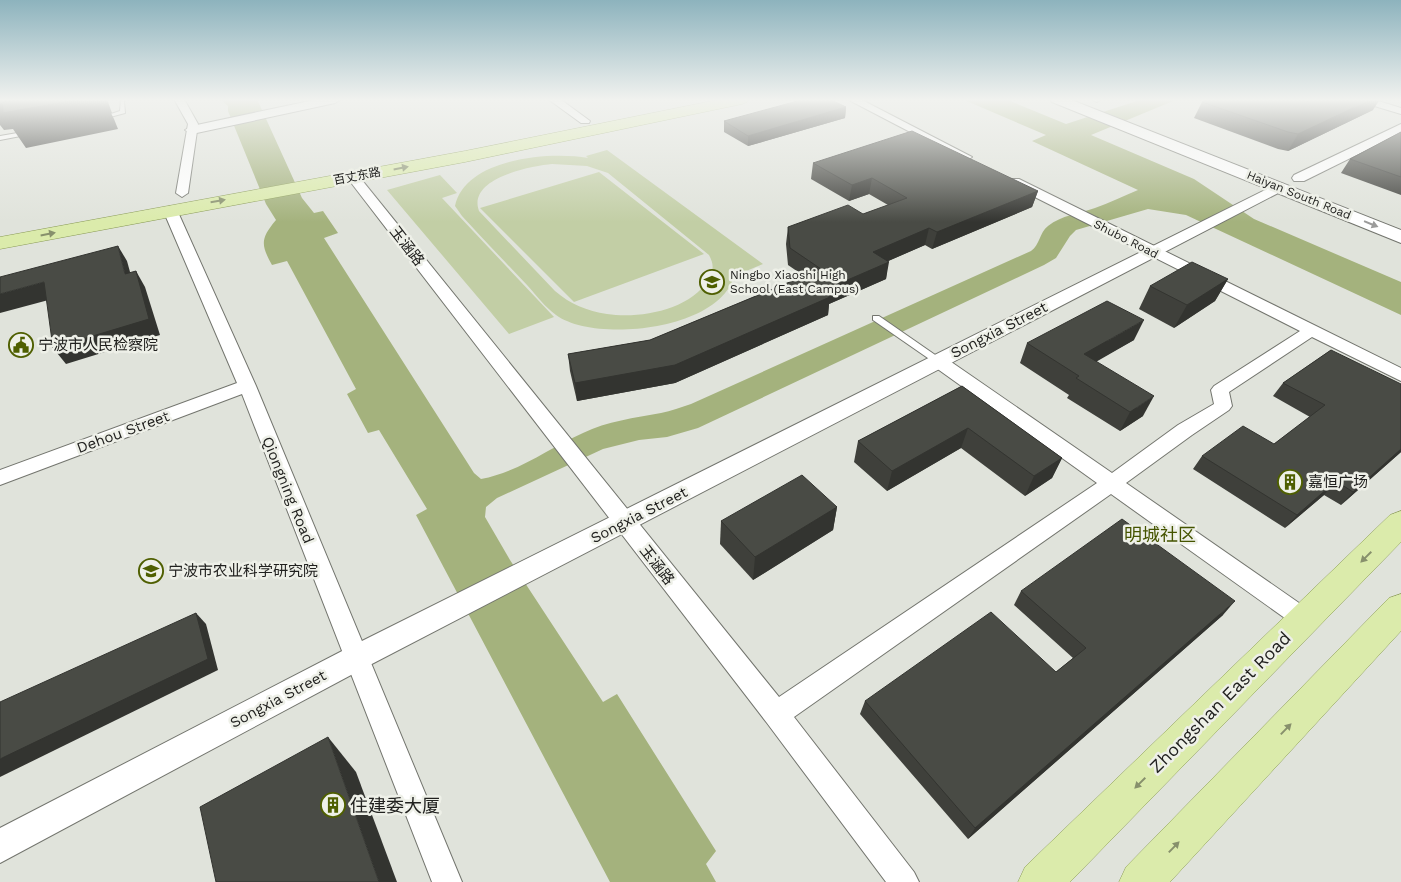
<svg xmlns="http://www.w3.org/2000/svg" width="1401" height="882" font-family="'Work Sans','Noto Sans SC',sans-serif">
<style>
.green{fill:#c2cea5;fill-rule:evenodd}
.water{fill:#a4b27d}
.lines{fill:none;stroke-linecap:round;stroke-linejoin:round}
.service-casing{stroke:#73756e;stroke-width:2}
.minor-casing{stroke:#73756e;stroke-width:2}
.tertiary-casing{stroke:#73756e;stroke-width:2}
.secondary-casing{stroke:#73756e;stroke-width:2}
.primary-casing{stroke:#8a9b56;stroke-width:1}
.service{fill:#fff;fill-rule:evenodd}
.minor{fill:#fff;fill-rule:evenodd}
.tertiary{fill:#fff;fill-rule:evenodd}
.secondary{fill:#fff;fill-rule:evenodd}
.primary{fill:#dbebab;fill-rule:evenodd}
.wall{fill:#3f403b}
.shaded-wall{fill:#333430}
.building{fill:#494b45;stroke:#333430}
.oneway{fill:#87906c}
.oneway2{fill:#9b9b9a}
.labels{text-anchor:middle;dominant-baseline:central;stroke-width:5;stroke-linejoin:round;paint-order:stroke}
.far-street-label{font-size:12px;fill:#21211f;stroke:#eef0e8}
.far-poi-label{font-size:12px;fill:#21211f;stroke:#eef0e8;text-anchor:start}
.street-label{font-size:15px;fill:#21211f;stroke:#eef0e8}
.poi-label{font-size:15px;fill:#21211f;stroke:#eef0e8;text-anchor:start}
.quarter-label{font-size:18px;fill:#455400;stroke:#eef0e8}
.near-street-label{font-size:18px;fill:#21211f;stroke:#eef0e8}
.near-poi-label{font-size:18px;fill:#21211f;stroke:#eef0e8;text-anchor:start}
</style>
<rect width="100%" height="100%" fill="#e0e3db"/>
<!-- green -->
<g class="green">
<path d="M607,150L763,264L739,274L735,271C727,330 595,344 556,315C545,307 536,295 527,285C505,262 483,239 462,216L455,206C465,158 550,151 588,158L586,156ZM552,164L587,166L608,173L709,255C714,264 714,271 708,280C690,310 640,319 607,314C587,311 570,304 555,291L479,211C467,178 531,166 552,164Z"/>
<path d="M599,172L704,254L574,302L480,208Z"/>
<path d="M440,175L457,193L442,198L554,317L509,334L387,190Z"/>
</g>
<!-- water -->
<path class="water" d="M224,99H257L302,198L314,213L323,211L338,233L324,238L474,473L481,479C519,472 549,448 583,433C607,421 635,418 661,413C671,411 681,407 691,404L1031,251C1040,245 1039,233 1048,226C1062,215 1078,214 1095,208C1109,203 1123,196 1138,190L1032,141L1046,135L962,99H1005L1066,124L1143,99H1178L1091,135L1194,179L1254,219L1401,282V315L1186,215L1148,209L1076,230L1070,236L1056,258L1044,265L698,428L667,437L639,440L603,449L497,498L486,507L485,517L510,560L603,702L617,694L716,851L706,864L716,882H610L416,515L427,509L379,430L368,433L347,394L356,389L287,261L272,265C261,245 260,239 276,220L266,204L228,111V106L221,100Z"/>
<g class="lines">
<defs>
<g id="service">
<path d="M121,99H126L124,101L125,113L99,120V118L120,111Z"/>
<path d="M29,131L31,132V134L0,140V136Z"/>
<path d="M873,316H879L941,359L942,361L941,363H935L873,320Z"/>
</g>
<g id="minor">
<path d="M174,99H184L198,124L188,193L182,197L176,193L188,124Z"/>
<path d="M548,99H560L590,121L589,123H581Z"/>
<path d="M847,99H860L972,157L966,161L962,159Z"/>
<path d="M1091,99H1102L1097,102Z"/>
<path d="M1357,99H1372L1401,108V114L1358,101Z"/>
<path d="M353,173L357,174L779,697L1097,483L932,365L930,361L932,357L938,356L944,357L1112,473L1178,425L1214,404L1211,390L1214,386L1300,331L1011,185L1009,182L1011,179H1019L1401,368V381L1312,337L1229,392L1232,406L1229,410L1192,435L1126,483L1312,612L1316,619L1312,626L1304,629L1296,626L1111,494L794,717L914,872L919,882H886L767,723L349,180L347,177L349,174Z"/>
<path d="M170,206L177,210L256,386L462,882H432L242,394L0,485V470L237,383L163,210Z"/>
</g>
<g id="tertiary">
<path d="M319,99H341L335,103L192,134L185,130L192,126Z"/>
<path d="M1401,124V133L1304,181H1294L1292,178L1294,175Z"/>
<path d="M1279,183L1284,184L1286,187L1284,190L366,667L0,863V828L346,649Z"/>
</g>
<path id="secondary" d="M1050,99H1069L1401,230V243L1052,102Z"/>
<g id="primary">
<path d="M722,99H750L747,102L742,104L465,162L0,249V237L465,151Z"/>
<path d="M1401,511V542L1070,882H1018L1025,867L1390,515Z"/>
<path d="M1401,594V631L1170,882H1119L1126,867L1389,598Z"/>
</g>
</defs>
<!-- service casing -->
<use href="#service" class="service-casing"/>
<!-- minor casing -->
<use href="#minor" class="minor-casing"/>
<!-- tertiary casing -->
<use href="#tertiary" class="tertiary-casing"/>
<!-- secondary casing -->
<use href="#secondary" class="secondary-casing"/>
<!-- primary casing -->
<use href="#primary" class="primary-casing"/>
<!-- service -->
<use href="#service" class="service"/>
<!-- minor -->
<use href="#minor" class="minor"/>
<!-- tertiary -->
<use href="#tertiary" class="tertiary"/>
<!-- secondary -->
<use href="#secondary" class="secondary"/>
<!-- primary -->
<use href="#primary" class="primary"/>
</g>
<!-- wall -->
<g class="wall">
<path d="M1307,101L1373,110L1288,151L1278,149L1194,118L1202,102Z"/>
<path d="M846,107L845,118L748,146L724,132V121Z"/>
<path d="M1401,132V195L1341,173L1350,159Z"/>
<path d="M813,163L1038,191L1032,207L932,249L925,245L888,261L886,279L829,304L828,315L675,383L577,401L570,371L568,354L650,340L804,276L788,265L786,244L788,227L863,214L888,205L869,194L849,201L811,179Z"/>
<path d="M1228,279L1215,301L1174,328L1139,309L1150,286Z"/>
<path d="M1134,340L1096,361L1143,416L1120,431L1067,398L1069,395L1020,363L1027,343Z"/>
<path d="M1331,350L1401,452L1341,505L1324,495L1285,528L1193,469L1202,456L1274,444L1310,417L1273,396L1283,383Z"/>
<path d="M962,386L1062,458L1052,478L1025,496L961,448L887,491L854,462L858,441Z"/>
<path d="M837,507L833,530L753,580L720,544L721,521Z"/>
<path d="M1021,591L1223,615L968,839L860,714L865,701L1056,672L1073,658L1014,605Z"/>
</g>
<!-- shaded-wall -->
<g class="shaded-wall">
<path d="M46,99H107L112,113H111L114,119L118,129L26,148L13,129L4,130L0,125V104Z"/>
<path d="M1372,99H1380L1373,110L1288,151L1298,134Z"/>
<path d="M846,107L845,118L748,146V136Z"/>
<path d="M872,178L869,194L849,201L852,185Z"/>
<path d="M1038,191L1032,207L932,249L937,232Z"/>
<path d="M929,228L925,245L870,269L873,252Z"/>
<path d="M118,246L127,261L135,290L125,274Z"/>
<path d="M889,262L886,279L829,304L828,315L675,383L577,401L575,383L822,291Z"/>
<path d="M136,271L145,287L160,335L66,364L53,348Z"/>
<path d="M1228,279L1215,301L1174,328L1187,305Z"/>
<path d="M44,282L56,298L0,313V294Z"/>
<path d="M1144,320L1134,340L1075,374L1084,354Z"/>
<path d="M1154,396L1143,416L1120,431L1130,412Z"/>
<path d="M968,428L961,448L887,491L892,471Z"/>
<path d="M1401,449V452L1341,505L1353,492Z"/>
<path d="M1062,458L1052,478L1025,496L1034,476Z"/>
<path d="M1336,481L1324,495L1285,528L1297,515Z"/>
<path d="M837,507L833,530L753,580L755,557Z"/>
<path d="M1235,601L1223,615L968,839L975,828Z"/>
<path d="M196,613L206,624L218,670L0,777V759Z"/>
<path d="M328,737L356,772L397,882H379Z"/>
</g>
<!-- building -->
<g class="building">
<path d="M0,99H22L3,102V103L0,104Z"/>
<path d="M22,99H80L3,113V102Z"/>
<path d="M805,99H829L846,107L748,136L724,121Z"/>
<path d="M1208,99H1298L1307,101L1312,99H1372L1298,134L1288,132L1202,102Z"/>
<path d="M912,131L1038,191L937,232L929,228L873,252L889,262L822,291L830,297L675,365L575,383L568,354L650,340L821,269L790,248L788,227L848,205L863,214L907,198L872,178L852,185L813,163Z"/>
<path d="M1401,132V177L1350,159Z"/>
<path d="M118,246L125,274L136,271L149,319L53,348L44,282L0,294V277Z"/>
<path d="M1192,262L1228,279L1187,305L1150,286Z"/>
<path d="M1107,301L1144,320L1084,354L1154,396L1130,412L1076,378L1079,376L1027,343Z"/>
<path d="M1331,350L1401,384V449L1353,492L1336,481L1297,515L1202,456L1243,426L1274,444L1325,405L1283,383Z"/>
<path d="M962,386L1062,458L1034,476L968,428L892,471L858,441Z"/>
<path d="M802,475L837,507L755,557L721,521Z"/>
<path d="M1122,519L1235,601L975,828L865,701L991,612L1056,672L1086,648L1021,591Z"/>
<path d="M196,613L208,659L0,759V702Z"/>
<path d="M328,737L379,882H216L200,807Z"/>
</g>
<!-- one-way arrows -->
<defs><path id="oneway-solid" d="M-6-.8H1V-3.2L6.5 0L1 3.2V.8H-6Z" transform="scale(1.25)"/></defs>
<g class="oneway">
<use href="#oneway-solid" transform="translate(401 168) rotate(-11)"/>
<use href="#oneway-solid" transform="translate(218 201) rotate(-10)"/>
<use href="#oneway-solid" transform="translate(48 234) rotate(-11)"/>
<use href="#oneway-solid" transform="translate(1366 557) rotate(135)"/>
<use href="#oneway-solid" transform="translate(1286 729) rotate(-46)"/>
<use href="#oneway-solid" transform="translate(1140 783) rotate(135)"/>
<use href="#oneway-solid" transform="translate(1174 847) rotate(-46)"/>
</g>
<use class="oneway2" href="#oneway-solid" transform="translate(1371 224) rotate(22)"/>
<!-- sky -->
<linearGradient id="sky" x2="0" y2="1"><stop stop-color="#8db3bd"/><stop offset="0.45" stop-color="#f1f2ef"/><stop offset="1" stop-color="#f1f2ef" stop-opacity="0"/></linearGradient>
<rect width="1401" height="222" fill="url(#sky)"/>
<!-- icons -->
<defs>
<symbol id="school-ring" viewBox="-11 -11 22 22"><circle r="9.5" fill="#eef0e8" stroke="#4f5f01" stroke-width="1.5"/><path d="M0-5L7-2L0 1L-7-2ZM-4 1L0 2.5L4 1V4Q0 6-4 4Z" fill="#4f5f01"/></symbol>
<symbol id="civic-ring" viewBox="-11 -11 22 22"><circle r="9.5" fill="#eef0e8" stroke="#4f5f01" stroke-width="1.5"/><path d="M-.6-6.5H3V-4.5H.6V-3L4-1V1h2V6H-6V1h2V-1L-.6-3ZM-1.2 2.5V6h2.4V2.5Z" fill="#4f5f01"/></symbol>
<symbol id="building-ring" viewBox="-11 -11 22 22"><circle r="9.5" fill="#eef0e8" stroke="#4f5f01" stroke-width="1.5"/><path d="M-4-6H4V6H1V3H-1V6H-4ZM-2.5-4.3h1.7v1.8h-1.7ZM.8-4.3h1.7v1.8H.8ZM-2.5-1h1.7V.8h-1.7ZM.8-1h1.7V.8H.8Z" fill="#4f5f01"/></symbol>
<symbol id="university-ring" viewBox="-11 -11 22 22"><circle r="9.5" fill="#eef0e8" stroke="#4f5f01" stroke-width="1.5"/><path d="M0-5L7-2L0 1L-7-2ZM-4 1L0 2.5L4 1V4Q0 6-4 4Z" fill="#4f5f01"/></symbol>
</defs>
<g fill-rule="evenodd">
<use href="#school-ring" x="698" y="268" width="28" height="28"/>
<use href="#civic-ring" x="7" y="331" width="28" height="28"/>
<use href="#building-ring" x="1276" y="468" width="28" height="28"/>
<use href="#university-ring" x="137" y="557" width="28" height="28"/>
<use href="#building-ring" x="319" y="791" width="28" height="28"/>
</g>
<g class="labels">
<!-- far-street labels -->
<g class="far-street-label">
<text transform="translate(357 176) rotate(-11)">百丈东路</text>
<text transform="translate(1299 195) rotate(22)">Haiyan South Road</text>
<text transform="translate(1126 239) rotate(27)">Shubo Road</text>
</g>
<!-- far-poi labels -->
<g class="far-poi-label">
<text x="730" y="275">Ningbo Xiaoshi High<tspan x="730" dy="14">School (East Campus)</tspan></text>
</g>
<!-- street labels -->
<g class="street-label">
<text transform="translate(407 246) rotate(52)">玉涵路</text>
<text transform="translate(999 330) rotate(-27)">Songxia Street</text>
<text transform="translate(123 432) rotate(-20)">Dehou Street</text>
<text transform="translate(288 490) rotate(68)">Qiongning Road</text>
<text transform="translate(639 515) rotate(-27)">Songxia Street</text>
<text transform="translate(657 565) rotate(52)">玉涵路</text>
<text transform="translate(278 699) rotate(-28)">Songxia Street</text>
</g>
<!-- poi labels -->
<g class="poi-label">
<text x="38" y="345">宁波市人民检察院</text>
<text x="1308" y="482">嘉恒广场</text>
<text x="168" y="571">宁波市农业科学研究院</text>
</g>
<!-- quarter labels -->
<g class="quarter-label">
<text x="1160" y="534">明城社区</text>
</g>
<!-- near-street labels -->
<g class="near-street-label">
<text transform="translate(1220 702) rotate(-45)">Zhongshan East Road</text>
</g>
<!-- near-poi labels -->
<g class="near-poi-label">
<text x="350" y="805">住建委大厦</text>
</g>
</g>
</svg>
